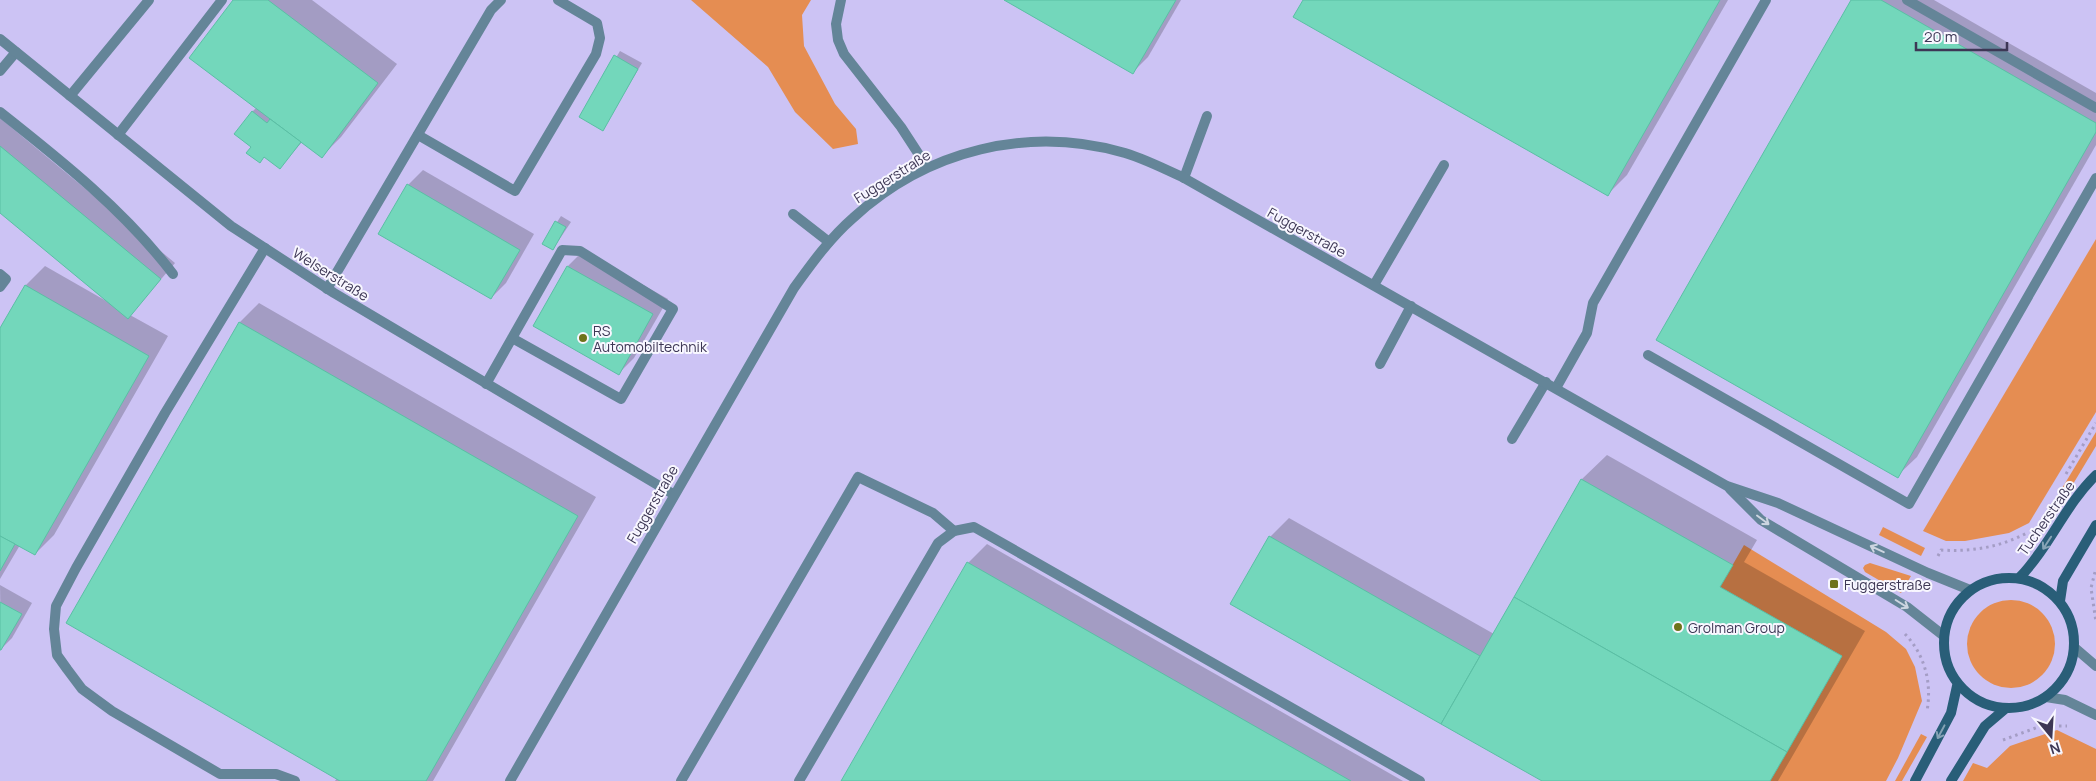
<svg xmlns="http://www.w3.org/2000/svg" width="2096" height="781" font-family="Manrope,sans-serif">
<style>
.built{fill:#ccc3f4}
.green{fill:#e58d52}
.shadow{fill:#0003}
.building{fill:#73d7bb;stroke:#5abfa4}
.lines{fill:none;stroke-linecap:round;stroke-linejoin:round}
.path{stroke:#a49dc5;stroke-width:3;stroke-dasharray:2.5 4;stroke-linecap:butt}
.service{stroke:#648598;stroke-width:10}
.minor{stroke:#648598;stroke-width:10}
.secondary{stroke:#295e78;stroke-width:10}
.oneway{stroke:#ccd5e0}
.oneway2{stroke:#86a3b5}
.poi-dot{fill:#6e731a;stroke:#f8f7ff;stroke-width:2}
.labels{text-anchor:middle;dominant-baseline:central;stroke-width:4;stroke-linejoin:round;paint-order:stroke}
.street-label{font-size:14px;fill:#3d3755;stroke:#f8f7ff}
.poi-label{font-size:14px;fill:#3d3755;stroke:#f8f7ff;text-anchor:start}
</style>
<rect width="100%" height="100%" fill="#d8d0fd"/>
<!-- built -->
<rect class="built" x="0" y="0" width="2096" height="781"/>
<!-- green -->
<g class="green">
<path d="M691,0H811L802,15L804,46L835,104L856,129L858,144L833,149L795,112L768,67Z"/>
<path d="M2096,239V412L2029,523L2009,533L1965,541H1946L1923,531Z"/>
<path d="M2096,432V446L2047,527L2041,523Z"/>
<path d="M1883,527L1925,548L1921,556L1879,535Z"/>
<path d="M1744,545L1886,632L1906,649L1915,667L1922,701L1898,758L1886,781H1770L1842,656L1720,587Z"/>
<path d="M1870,563L1911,576L1901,593L1865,572L1863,568L1865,565Z"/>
<circle cx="2011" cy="644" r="44"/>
<path d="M2057,730L2096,749V781H1963L1973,763L1987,768L2010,746Z"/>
<path d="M1921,734L1927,737L1902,781H1895Z"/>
</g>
<!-- shadow -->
<g class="shadow">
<path d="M234,0H312L397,64L341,137L321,157L302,142L280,167L253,147L252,112L256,108Z"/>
<path d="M1007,0H1181L1148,57L1133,72Z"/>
<path d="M1304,0H1728L1627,175L1608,194Z"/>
<path d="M1852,0H1934L2096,93V145L1917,457L1897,476Z"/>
<path d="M620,51L642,63L603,129L581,116Z"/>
<path d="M0,118L175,263L130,315L168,336L54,535L35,554L20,545L0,579V331L26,285L45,266L108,302L0,211Z"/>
<path d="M423,170L534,234L506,283L491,298L408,185Z"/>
<path d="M561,216L571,222L553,249L543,244Z"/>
<path d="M583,251L668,299L634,358L619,373L534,326L568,266Z"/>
<path d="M259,303L596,497L433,781H335L337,778L68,623L240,322Z"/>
<path d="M1607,455L1757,540L1744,562L1865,631L1778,781H1544L1231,604L1270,537L1289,518L1494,634L1582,479Z"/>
<path d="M987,544L1403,781H842L968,563Z"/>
<path d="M0,585L32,603L12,638L1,649Z"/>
</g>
<!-- building -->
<g class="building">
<path d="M233,0H268L378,83L322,158L189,58Z"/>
<path d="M1004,0H1176L1133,74Z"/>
<path d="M1303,0H1720L1608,196L1293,17Z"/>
<path d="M1851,0H1881L2096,123V132L1898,478L1656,340Z"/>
<path d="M614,55L638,69L603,131L579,117Z"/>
<path d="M252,111L267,123L270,119L301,142L280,169L264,157L260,163L246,153L251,147L234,134Z"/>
<path d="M0,146L161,279L128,319L0,213Z"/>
<path d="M407,184L520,250L491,299L378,234Z"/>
<path d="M555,221L566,227L553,250L542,244Z"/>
<path d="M567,266L653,314L619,375L533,326Z"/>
<path d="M25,285L149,356L35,555L0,536V328Z"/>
<path d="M239,322L578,516L426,781H340L66,623Z"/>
<path d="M1581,479L1733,565L1720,587L1842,656L1787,752L1514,597Z"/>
<path d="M0,536L15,544L0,571Z"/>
<path d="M1269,536L1480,656L1441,724L1230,604Z"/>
<path d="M967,562L1351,781H841Z"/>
<path d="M1514,597L1787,752L1770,781H1542L1441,724Z"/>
<path d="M0,602L22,614L1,650H0Z"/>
</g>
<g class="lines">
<!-- path -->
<g class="path">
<path d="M2066,474L2096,423"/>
<path d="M1938,556L1941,550C1972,552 2000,547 2027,533"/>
<path d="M2095,572L2091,588L2096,622"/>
<path d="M1905,634C1925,655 1932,683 1927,711"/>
<path d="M2003,740L2041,726H2067"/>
</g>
<!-- service -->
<g class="service">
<path d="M841,0L836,24L838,40L844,54L901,127L927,167"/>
<path d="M1907,0L2096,108"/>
<path d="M0,71L16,52"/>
<path d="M70,96L149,0"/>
<path d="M0,112C62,161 125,211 173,274"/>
<path d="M118,135L222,0"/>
<path d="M418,135L515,191L596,54L600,38L597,23L558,0"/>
<path d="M1184,178L1207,116"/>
<path d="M793,214L829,242"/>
<path d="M265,248L165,413L76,568L56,606L54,629L57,655L67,669L82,689L112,711L220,774H276L295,781"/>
<path d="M0,274L6,279L0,287"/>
<path d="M1374,285L1444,165"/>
<path d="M327,289L491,10L501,0"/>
<path d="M1648,355L1909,504L2096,178"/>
<path d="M1380,364L1411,306"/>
<path d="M486,384L562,250L580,251L673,309L621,399L512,338"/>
<path d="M1556,388L1587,333L1593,303L1766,0"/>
<path d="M1512,439L1546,382"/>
<path d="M681,781L858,477L933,513L954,531"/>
<path d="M799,781L938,543L954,531L974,527L1420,781"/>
</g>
<!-- minor -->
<g class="minor">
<path d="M0,39L231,226L334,293L673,494"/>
<path d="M1730,489L1761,520L1907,607L1944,636"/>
<path d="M2075,648L2096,666"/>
<path d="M2046,697L2065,700L2096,715"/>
<path d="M510,781L794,288C812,263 830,238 853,218C927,150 1028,125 1125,153C1145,159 1165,169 1184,178L1727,486L1778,503L1928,573L1970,590"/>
</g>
<!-- secondary -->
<g class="secondary">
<path d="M2020,577C2050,546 2065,505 2096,475"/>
<circle cx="2009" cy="643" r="65"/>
<path d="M2060,601L2063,581L2096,525"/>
<path d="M1915,781L1951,713L1957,686"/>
<path d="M1951,781L1985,726L2005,709"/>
</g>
</g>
<!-- one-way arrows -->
<defs><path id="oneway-shaft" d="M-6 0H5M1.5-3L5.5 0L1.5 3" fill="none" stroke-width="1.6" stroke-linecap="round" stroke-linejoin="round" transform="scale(1.25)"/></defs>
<g class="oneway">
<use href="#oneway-shaft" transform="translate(1763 520) rotate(37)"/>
<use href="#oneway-shaft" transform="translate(1877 549) rotate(-155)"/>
<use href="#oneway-shaft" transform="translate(1902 604) rotate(32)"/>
</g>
<g class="oneway2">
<use href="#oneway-shaft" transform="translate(2047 543) rotate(123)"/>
<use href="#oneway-shaft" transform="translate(1941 732) rotate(118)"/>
</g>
<!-- markers -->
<g class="poi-dot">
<circle cx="583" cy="338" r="5"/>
<rect x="1829" y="579" width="10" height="10" rx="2.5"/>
<circle cx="1678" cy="627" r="5"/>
</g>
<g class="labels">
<!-- street labels -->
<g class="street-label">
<text transform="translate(892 176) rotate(-32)">Fuggerstraße</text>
<text transform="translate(1307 232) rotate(29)">Fuggerstraße</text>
<text transform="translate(331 274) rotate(32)">Welserstraße</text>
<text transform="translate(652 504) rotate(-60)">Fuggerstraße</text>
<text transform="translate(2046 518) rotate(-55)">Tucherstraße</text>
</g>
<!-- poi labels -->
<g class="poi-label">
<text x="593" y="330">RS<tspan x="593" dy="16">Automobiltechnik</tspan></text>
<text x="1844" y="584">Fuggerstraße</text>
<text x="1688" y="627">Grolman Group</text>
</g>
</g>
<!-- north arrow -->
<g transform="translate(2051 736) rotate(162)" stroke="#f8f7ff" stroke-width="4" paint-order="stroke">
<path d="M0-4L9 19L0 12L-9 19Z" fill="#3d3755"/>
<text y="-8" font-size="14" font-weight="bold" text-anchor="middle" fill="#3d3755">N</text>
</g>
<!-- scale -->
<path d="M1916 42v8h91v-8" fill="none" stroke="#3d3755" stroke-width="2.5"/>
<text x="1924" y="42" font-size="15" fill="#3d3755" stroke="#f8f7ff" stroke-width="4" paint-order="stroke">20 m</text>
</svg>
